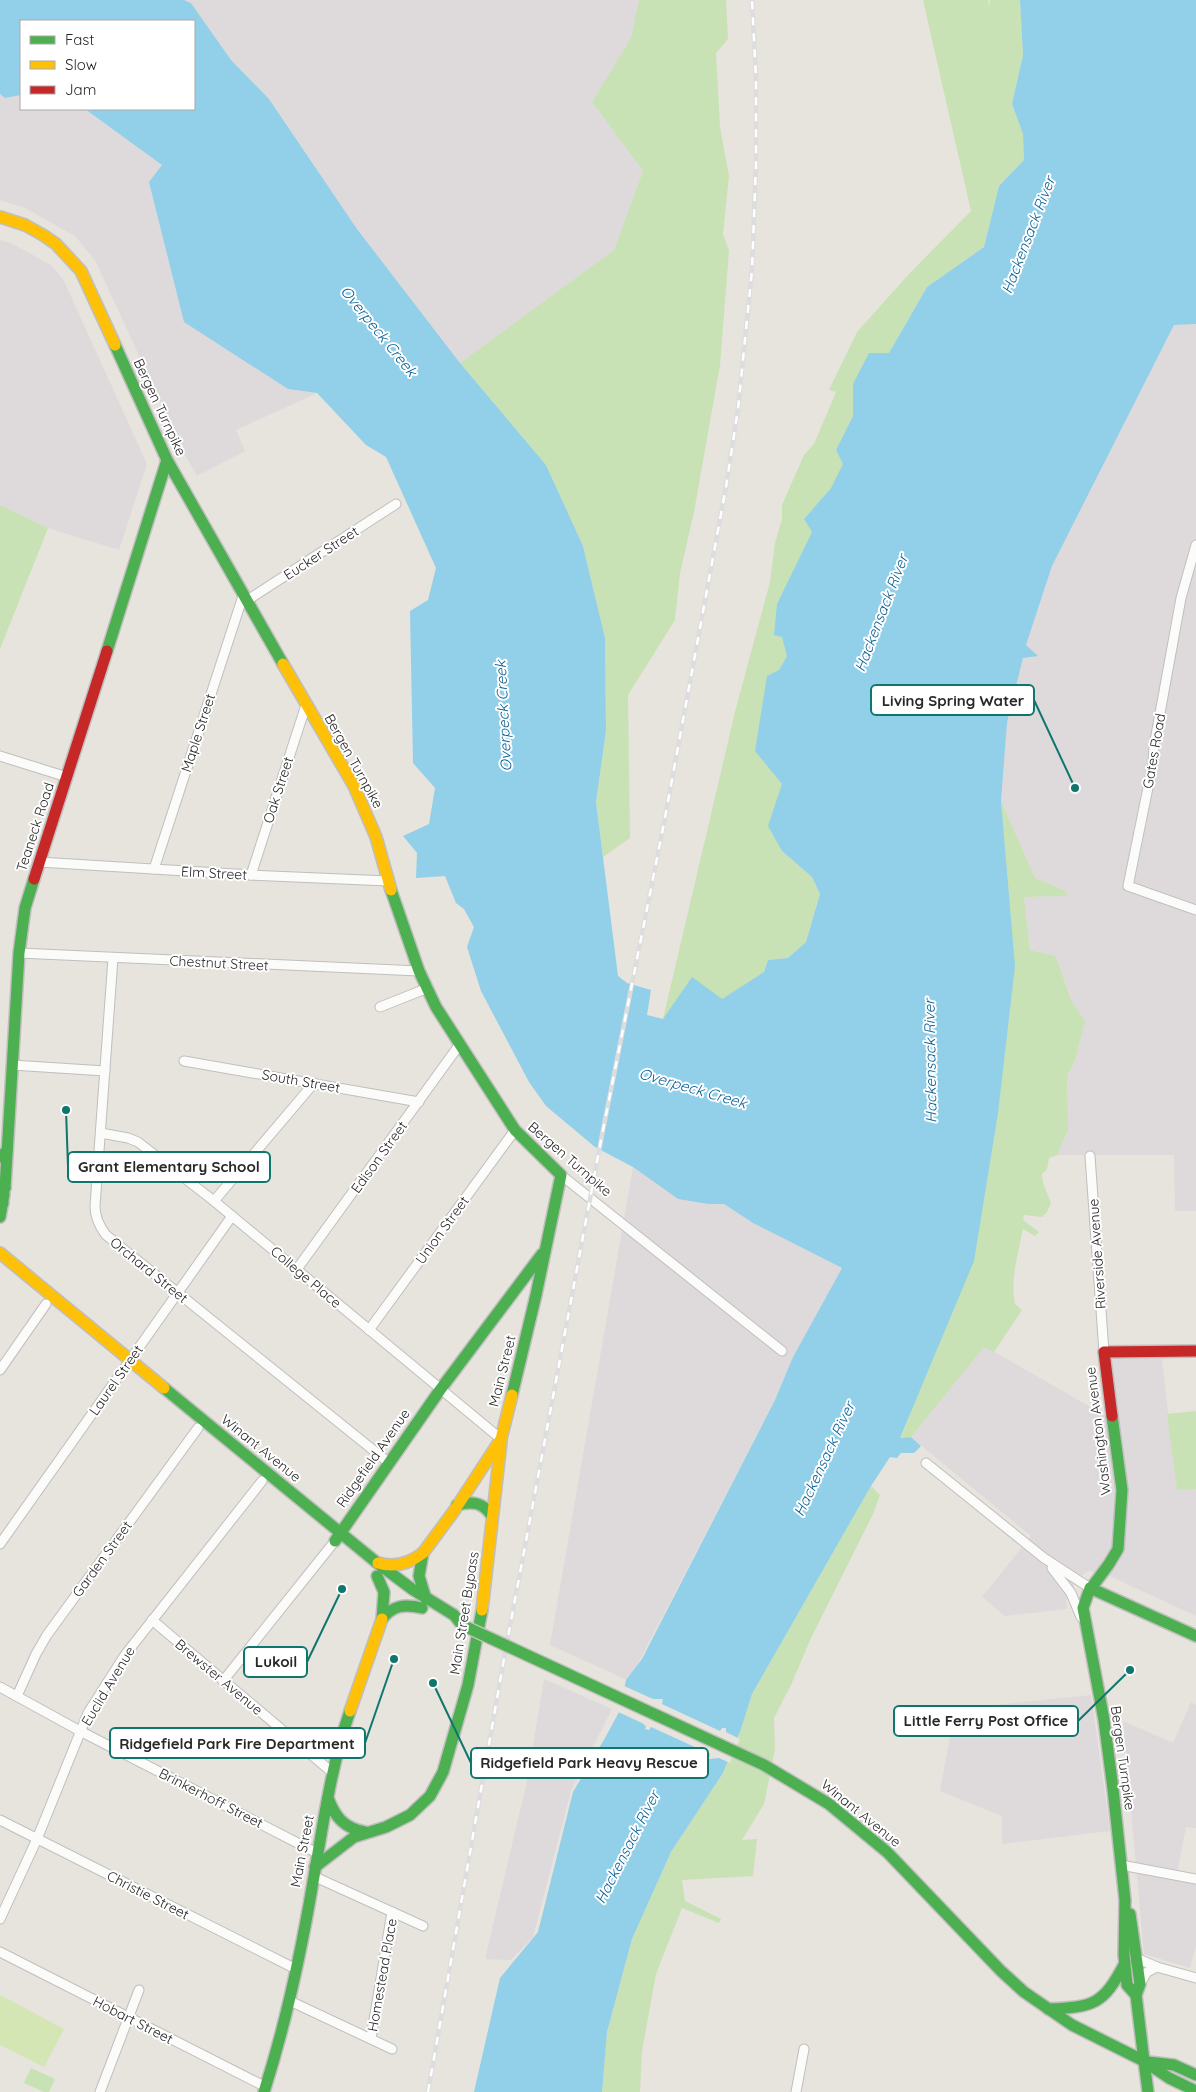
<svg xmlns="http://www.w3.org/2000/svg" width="1196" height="2092" font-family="Quicksand,sans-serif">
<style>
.industrial{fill:#dedadc}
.green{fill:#c8e2b5}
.pitch{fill:#d3e6b3}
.water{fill:#91d0e8}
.pier{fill:#e7e3dd}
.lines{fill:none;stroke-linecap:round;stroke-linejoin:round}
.street-casing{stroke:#c0bfbf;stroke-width:11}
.fast-casing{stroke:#c0bfbf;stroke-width:14}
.slow-casing{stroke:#c0bfbf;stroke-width:14}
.jam-casing{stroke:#c0bfbf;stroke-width:14}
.street{stroke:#fbfbfa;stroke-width:9}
.fast{stroke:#4caf50;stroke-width:11}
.slow{stroke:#ffc107;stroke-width:11}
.jam{stroke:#c62828;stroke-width:11}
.rail-casing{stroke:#dddcde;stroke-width:4.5}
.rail{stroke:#fff;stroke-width:2.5;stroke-dasharray:8;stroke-linecap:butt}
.fast-bridge-casing{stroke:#c3c2c0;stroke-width:14;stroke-linecap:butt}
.fast-bridge{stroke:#4caf50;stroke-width:11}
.labels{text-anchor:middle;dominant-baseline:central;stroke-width:4;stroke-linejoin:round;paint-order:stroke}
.street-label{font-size:14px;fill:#282828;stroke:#fff}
.water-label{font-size:15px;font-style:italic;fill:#0e6497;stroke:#fff}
.leader{fill:none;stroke:#0f766e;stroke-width:2}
.callout-dot{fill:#0f766e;stroke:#fff;stroke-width:2}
.callout{fill:#fff;stroke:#0f766e;stroke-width:2}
.callout-label{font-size:15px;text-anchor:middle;font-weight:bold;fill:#282828}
</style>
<rect width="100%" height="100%" fill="#e7e3dd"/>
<!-- industrial -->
<g class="industrial">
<path d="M184,0H639L632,38L592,102L643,171L614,250L460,363L357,229L269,99L231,60L191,3Z"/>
<path d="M0,94L5,98L21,95V109H85L163,165L288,389L317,393L236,430L245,451L197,476L184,453L95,260L75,236L25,208L0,200Z"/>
<path d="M0,240L11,243L51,265L63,279L147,464L119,550L48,528L0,505Z"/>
<path d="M1196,324V1211H1175L1174,1155H1057L1068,1130L1067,1075L1075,1061L1085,1021L1071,1000L1056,956L1030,950L1024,897L1068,896L1064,890L1035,878L1001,801L1007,723L1026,645L1052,566L1174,325Z"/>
<path d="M633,1167L678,1199L708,1204H724L753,1223L842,1268L793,1357L775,1400L629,1681L550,1645Z"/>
<path d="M984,1346L1106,1416L1118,1414L1111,1359H1162L1177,1489H1196V1616L1101,1572L1088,1571L1078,1578L1066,1600L1067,1609L1005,1616L982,1597L1031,1536L911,1437Z"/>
<path d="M544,1679L612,1709L571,1791L533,1937L511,1960L485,1959L527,1781Z"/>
<path d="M1091,1695L1110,1831L1002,1844V1816L940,1791L955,1709Z"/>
<path d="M1191,1702L1196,1705V1828L1186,1827L1177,1873L1196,1877V1946L1190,1968L1144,1954L1123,1721L1173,1743Z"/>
</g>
<!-- green -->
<g class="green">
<path d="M639,0H726L728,39L716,53L720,127L729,176L723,234L729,251L720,365L694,512L680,573L675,620L628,695L630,838L603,857L596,802L606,731L605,638L583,546L546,465L460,363L614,250L643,171L592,102L631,38Z"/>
<path d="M923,0H988L989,7L990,0H1020L1023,55L1012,104L1023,134L1024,160L999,186L984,247L927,287L889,353L853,384V416L836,450L844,464L831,488L804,519L813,532L777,604L787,656L779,670L755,750L782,784V851L812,877L820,894L806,942L788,958L768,960L764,972L722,999L663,1019L735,712L770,582L775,543L782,519V505L804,455L814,444L836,392L829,390L857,332L909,274L971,211Z"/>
<path d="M0,505L48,528L0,649Z"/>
<path d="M1001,801L1035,878L1064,890L1068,896L1024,897L1030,950L1056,956L1071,1000L1085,1021L1075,1061L1067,1075L1068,1130L1057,1155L1049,1158L1047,1169L1042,1174L1043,1183L1051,1203L1047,1212L1042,1217L1024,1215L1023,1220L1039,1232L1035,1236L1023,1229C1018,1254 1010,1279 1015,1304L1022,1310L994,1352L984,1347L911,1437L900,1438L909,1417L1007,879Z"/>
<path d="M1196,1411V1489L1177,1490L1167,1414Z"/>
<path d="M871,1486L880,1495L873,1514L811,1638L791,1685L774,1718L775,1749L764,1804L742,1840L757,1839L753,1876L682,1880L685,1901L721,1919L719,1923L682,1908L656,1974L642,2051L640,2092H602L607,2032L632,1939L671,1852L723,1773L741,1729L752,1694Z"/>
<path d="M31,2068L55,2079L49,2092H44L24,2083Z"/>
</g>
<!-- pitch -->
<path class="pitch" d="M0,1995L64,2029L44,2067L0,2045Z"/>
<!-- water -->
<path class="water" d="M0,0H184L191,3L231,60L269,99L357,229L460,363L546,465L583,546L605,638L606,731L596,802L618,976L627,983L651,990L647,1015L663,1019L692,977L722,999L764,972L768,960L788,958L806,942L820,894L812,877L782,851L768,826L782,784L755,751L767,676L779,670L787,656L782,637L774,635L777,604L812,532L804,519L831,488L843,464L836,450L853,416V384L869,353H889L927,287L984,247L999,186L1024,160L1023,134L1012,104L1023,55L1020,0H1196V324L1174,325L1052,566L1026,645L1038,656L1023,658L1007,723L1001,801L1015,966L998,1113L974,1261L900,1438L911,1437L921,1446L914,1453H901L897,1458L890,1457L871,1486L752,1694L741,1729L723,1773L671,1852L632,1939L607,2032L602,2092H474L500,1978L538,1932L573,1792L605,1738L619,1712L626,1680L642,1659L775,1400L793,1357L842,1268L753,1223L724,1204H708L678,1199L633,1167L595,1147L546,1106L529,1082L481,991L467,947L474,927L464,909L456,903L445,876L416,878L417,853L403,836L429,824L435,788L413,763L410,611L428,600L436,568L386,457L366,445L317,393L288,389L184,322L149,182L162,165L85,109H194V21H21V95L5,98L0,94Z"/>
<!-- pier -->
<path class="pier" d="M622,1685L653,1699H663L662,1704L720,1731L722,1728H726V1732L740,1739L730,1763L719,1758L709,1759L710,1754L651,1727L649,1730L645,1729L646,1726L642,1723L616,1711Z"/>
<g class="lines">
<defs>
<g id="street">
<path d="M1196,545L1181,598L1154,746L1153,763L1128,886L1196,910"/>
<path d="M246,601L396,504"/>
<path d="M0,756L67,777"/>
<path d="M39,862L251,875L388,881"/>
<path d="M154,869L243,596"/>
<path d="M251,875L306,705"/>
<path d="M19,953L419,971"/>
<path d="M113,958L95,1206C95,1217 99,1226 106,1235L388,1462"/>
<path d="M380,1007L428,988"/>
<path d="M184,1061L419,1102"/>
<path d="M12,1065L105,1071"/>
<path d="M101,1133L128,1138L138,1142L214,1201L501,1439"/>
<path d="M1090,1156L1104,1352"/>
<path d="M561,1175L782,1351"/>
<path d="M214,1201L314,1083"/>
<path d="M297,1269L460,1044"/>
<path d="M369,1330L515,1130"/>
<path d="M0,1370L46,1304"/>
<path d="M926,1463L1044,1558L1090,1588"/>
<path d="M0,1544L232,1216"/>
<path d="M1052,1568L1071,1593L1081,1617"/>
<path d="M152,1620L333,1773"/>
<path d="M223,1681L335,1541"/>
<path d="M0,1687L80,1731L317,1853"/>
<path d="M17,1696L36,1654L47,1635L198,1428"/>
<path d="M0,1820L296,1969"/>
<path d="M1121,1865L1196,1879"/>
<path d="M313,1876L423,1926"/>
<path d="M0,1919L37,1839L88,1713L125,1655L262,1481"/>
<path d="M0,1952L266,2087"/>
<path d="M1136,1958L1157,1967L1196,1978"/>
<path d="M1140,1984L1147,1972L1157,1967"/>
<path d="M290,2001L392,2049"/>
<path d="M371,2038L392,1912"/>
<path d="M100,2092L139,1990"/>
<path d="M796,2092L804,2049"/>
</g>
<g id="fast">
<path d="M115,345L167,460L283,664"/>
<path d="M107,651L167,460"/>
<path d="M391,890L419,971L436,1007L515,1130L561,1175L536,1295L512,1395"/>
<path d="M0,1157L7,1151"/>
<path d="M0,1184L5,1188"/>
<path d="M5,1188L19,953L25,908L34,879"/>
<path d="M0,1201L3,1203"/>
<path d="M0,1217L4,1194"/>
<path d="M164,1388L376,1562L412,1589L454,1615L462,1625"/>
<path d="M1112,1416L1122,1490L1118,1549L1109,1564L1089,1591L1083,1608L1104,1720L1113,1789L1125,1900L1124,1955L1127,1985L1136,1995"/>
<path d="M457,1505C472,1501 483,1502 492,1516"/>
<path d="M335,1541L440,1390L542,1254"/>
<path d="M423,1553L419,1576L426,1599"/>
<path d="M377,1576L384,1592L382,1619"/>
<path d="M1090,1588L1196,1636"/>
<path d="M382,1619C393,1605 405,1604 422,1608"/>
<path d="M656,1715L764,1765L829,1804L887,1852L1001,1971L1024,1992L1072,2025L1144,2061L1169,2078L1196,2091"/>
<path d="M328,1798C335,1817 344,1828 365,1832"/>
<path d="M315,1867L354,1837L386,1827L410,1815L430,1796L443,1772L468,1685L482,1610"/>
<path d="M1130,1914L1140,1984L1136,1995L1144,2061"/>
<path d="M1048,2009C1094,2007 1103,2005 1125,1963"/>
<path d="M1144,2061L1148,2092"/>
<path d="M1148,2062L1174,2065L1196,2075"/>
<path d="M264,2092C286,2023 301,1953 313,1882C323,1825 331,1766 350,1711"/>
</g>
<g id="slow">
<path d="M0,217L25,225L43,235L56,244L81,271L115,345"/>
<path d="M283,664L354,786L376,837L391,890"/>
<path d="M0,1253L164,1388"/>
<path d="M423,1553L454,1511L501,1439L512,1395"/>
<path d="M378,1563C395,1568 409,1564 423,1553"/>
<path d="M482,1610L501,1442"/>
<path d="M350,1711L382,1619"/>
</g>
<g id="jam">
<path d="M34,879L107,651"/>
<path d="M1112,1416L1104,1352L1196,1351"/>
</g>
</defs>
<!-- street casing -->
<use href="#street" class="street-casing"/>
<!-- fast casing -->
<use href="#fast" class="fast-casing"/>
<!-- slow casing -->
<use href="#slow" class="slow-casing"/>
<!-- jam casing -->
<use href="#jam" class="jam-casing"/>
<!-- street -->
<use href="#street" class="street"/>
<!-- fast -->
<use href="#fast" class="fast"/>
<!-- slow -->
<use href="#slow" class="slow"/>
<!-- jam -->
<use href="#jam" class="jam"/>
<defs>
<path id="rail" d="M428,2092L505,1653L602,1135L664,823L726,487L738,409L752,270L756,164V79L752,0"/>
</defs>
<!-- rail casing -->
<use href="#rail" class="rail-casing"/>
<!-- rail -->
<use href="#rail" class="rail"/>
<defs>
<path id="fast-bridge" d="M464,1626L656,1715"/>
</defs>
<!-- fast-bridge casing -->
<use href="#fast-bridge" class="fast-bridge-casing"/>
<!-- fast-bridge -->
<use href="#fast-bridge" class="fast-bridge"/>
</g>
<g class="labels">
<!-- street labels -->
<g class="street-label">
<text transform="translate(160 407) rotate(65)">Bergen Turnpike</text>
<text transform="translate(321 553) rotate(-33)">Eucker Street</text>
<text transform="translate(198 733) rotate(-72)">Maple Street</text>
<text transform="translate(1154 751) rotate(-80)">Gates Road</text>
<text transform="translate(354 761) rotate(61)">Bergen Turnpike</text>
<text transform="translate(278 790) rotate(-72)">Oak Street</text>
<text transform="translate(35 827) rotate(-72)">Teaneck Road</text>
<text transform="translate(214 873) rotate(3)">Elm Street</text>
<text transform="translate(219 963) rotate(3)">Chestnut Street</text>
<text transform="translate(301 1081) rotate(10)">South Street</text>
<text transform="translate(379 1157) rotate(-54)">Edison Street</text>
<text transform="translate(570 1159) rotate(41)">Bergen Turnpike</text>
<text transform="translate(442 1230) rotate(-54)">Union Street</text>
<text transform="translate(1097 1254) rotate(-94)">Riverside Avenue</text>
<text transform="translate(149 1270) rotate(39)">Orchard Street</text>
<text transform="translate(306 1277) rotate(40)">College Place</text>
<text transform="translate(502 1371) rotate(-76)">Main Street</text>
<text transform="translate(116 1380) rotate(-55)">Laurel Street</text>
<text transform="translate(1098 1431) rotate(-97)">Washington Avenue</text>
<text transform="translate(261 1448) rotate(39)">Winant Avenue</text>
<text transform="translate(373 1458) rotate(-55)">Ridgefield Avenue</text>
<text transform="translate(102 1559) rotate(-54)">Garden Street</text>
<text transform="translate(464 1613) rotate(-81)">Main Street Bypass</text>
<text transform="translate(219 1677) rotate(40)">Brewster Avenue</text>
<text transform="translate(108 1686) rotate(-59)">Euclid Avenue</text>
<text transform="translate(1123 1758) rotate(82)">Bergen Turnpike</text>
<text transform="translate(211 1798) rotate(27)">Brinkerhoff Street</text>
<text transform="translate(861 1813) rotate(39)">Winant Avenue</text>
<text transform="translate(302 1851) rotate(-79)">Main Street</text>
<text transform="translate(148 1895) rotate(27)">Christie Street</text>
<text transform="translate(382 1975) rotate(-80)">Homestead Place</text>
<text transform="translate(133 2020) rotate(27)">Hobart Street</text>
</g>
<!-- water labels -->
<g class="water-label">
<text transform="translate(1028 235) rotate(-69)">Hackensack River</text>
<text transform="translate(379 331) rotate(51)">Overpeck Creek</text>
<text transform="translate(881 613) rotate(-69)">Hackensack River</text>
<text transform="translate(503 716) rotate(-93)">Overpeck Creek</text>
<text transform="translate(930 1061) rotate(-91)">Hackensack River</text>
<text transform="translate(693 1088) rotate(16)">Overpeck Creek</text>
<text transform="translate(824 1459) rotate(-65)">Hackensack River</text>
<text transform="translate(627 1847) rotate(-63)">Hackensack River</text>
</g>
</g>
<!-- callouts -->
<path class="leader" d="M1075 788L1034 700M66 1110L68 1167M342 1589L307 1662M1130 1670L1078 1721M394 1659L365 1743M433 1683L471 1763"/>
<g class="callout-dot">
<circle cx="1075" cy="788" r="5"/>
<circle cx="66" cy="1110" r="5"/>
<circle cx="342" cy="1589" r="5"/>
<circle cx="1130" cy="1670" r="5"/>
<circle cx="394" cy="1659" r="5"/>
<circle cx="433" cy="1683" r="5"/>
</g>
<g class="callout">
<rect x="871" y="685" width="163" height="30" rx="5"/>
<rect x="68" y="1152" width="202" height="30" rx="5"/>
<rect x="244" y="1647" width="63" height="30" rx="5"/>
<rect x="894" y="1706" width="184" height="30" rx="5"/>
<rect x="110" y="1728" width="255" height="30" rx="5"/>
<rect x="471" y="1748" width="237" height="30" rx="5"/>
</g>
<g class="callout-label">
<text x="953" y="706">Living Spring Water</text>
<text x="169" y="1172">Grant Elementary School</text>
<text x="276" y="1667">Lukoil</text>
<text x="986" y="1726">Little Ferry Post Office</text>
<text x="237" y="1749">Ridgefield Park Fire Department</text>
<text x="589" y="1768">Ridgefield Park Heavy Rescue</text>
</g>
<!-- legend -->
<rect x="20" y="20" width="175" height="90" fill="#ffffff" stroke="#a9a9a9"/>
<rect x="30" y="36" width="25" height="8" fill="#4caf50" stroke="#a9a9a9"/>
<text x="65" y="45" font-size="15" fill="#282828">Fast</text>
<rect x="30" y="61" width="25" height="8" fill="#ffc107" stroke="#a9a9a9"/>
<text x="65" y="70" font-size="15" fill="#282828">Slow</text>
<rect x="30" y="86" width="25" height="8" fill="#c62828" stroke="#a9a9a9"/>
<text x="65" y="95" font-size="15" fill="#282828">Jam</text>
</svg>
